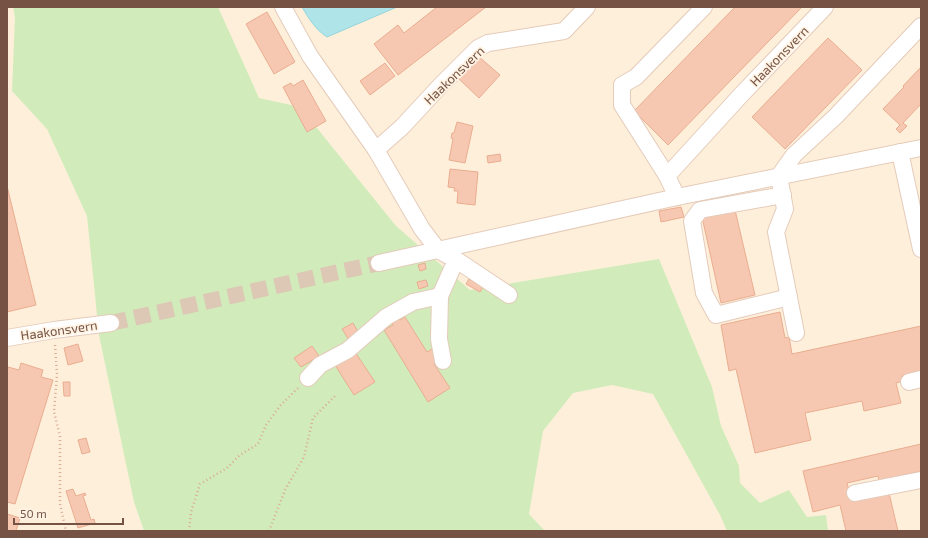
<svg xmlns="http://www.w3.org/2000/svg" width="928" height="538" font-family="'Exo 2',sans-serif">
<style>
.green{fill:#d1ecba}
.water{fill:#afe4e9;stroke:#94d5db}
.building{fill:#f6c8b1;stroke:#eaad90}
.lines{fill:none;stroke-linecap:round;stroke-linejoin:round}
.minor-tunnel{stroke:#dcc8b5;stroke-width:16;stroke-dasharray:16 8;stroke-linecap:butt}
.minor-casing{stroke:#e4cbba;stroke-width:18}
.path{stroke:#daab95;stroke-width:2.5;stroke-dasharray:1 3;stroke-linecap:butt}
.minor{stroke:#fff;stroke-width:16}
.labels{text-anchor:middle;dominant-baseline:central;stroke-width:3.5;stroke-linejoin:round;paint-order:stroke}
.street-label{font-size:13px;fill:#755243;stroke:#fff3e4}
</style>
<rect width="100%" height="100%" fill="#feefdb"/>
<!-- green -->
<path class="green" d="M13,7H218L259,98L300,107L396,226L470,290L659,259L712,387L721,426L739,466L740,483L760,503L789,490L807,517L826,515L828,531H727L720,515L653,394L612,385L573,393L543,431L529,514L545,531H144L134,502L99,335L87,216L47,129L12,91L15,17Z"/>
<!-- water -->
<path class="water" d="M302,7H397L327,37C315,29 309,19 302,7Z"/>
<!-- building -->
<g class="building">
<path d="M437,7H486L398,75L374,44L398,25L404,33Z"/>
<path d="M735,7H802L668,145L634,111Z"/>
<path d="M267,12L295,62L274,74L246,24Z"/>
<path d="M828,38L862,70L785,149L752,117Z"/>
<path d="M478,56L500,75L479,98L458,78Z"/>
<path d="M385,63L395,76L370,95L360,81Z"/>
<path d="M921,67V104L903,123L907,126L900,133L896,129L900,125L883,109L904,87L903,86Z"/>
<path d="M303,80L326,121L307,132L283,87L291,83L293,86Z"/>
<path d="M457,122L473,126L465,163L449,160L453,139L451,138L452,133H454Z"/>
<path d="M500,154L501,161L488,163L487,156Z"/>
<path d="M450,169L478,172L475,205L457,203L458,191H454L455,188L448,187Z"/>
<path d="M7,186L36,305L7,312Z"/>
<path d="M681,207L684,217L661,222L659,211Z"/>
<path d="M735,210L755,295L721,303L702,217Z"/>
<path d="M425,263L426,269L420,271L418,265Z"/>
<path d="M469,279L483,287L480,292L466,284Z"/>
<path d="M426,280L428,286L419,289L417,282Z"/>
<path d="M780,312L785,338L789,337L792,354L921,326V372L902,376L903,381L896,383L901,403L864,411L862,401L805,413L811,440L755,453L736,369L729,371L721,325Z"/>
<path d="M405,317L427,352L432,349L440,360L434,364L450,388L428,402L384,330L393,325L392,323L399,319L400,320Z"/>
<path d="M353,323L359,334L349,340L342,329Z"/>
<path d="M78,344L83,361L68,365L64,348Z"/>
<path d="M312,346L319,356L301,367L294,358Z"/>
<path d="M355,352L375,382L354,395L335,365Z"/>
<path d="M21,363L43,370L41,377L53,380L15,504L7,502V371L8,367L19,370Z"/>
<path d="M63,382H70V396H64Z"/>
<path d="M86,438L90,452L82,454L78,440Z"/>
<path d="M921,444V471L879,481L878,476L847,483L852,501L889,493L898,531H846L840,505L813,512L803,471Z"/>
<path d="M73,489L76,496L85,493L86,495L83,496L91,520L94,519L95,523L78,528L66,491Z"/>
<path d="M7,514L20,518L16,531H7Z"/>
</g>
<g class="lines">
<!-- minor-tunnel -->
<path class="minor-tunnel" d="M111,323L379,263"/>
<defs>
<g id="minor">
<path d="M283,7L310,56L376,150L422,229L438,250L458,261L509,295"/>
<path d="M376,150L402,127L440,86L478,48L488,43L564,31L587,7"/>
<path d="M900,152L921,249"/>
<path d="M667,176L622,105V85L636,77L704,7"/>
<path d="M783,195L700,210L692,221L704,293L716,315L789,297"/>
<path d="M677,197L667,176L741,95L825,7"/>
<path d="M379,263L677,197L921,148"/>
<path d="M796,333L776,232L785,209L779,176L794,155L836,116L921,26"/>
<path d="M7,338L54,330L111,323"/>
<path d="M443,361L439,339L440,296L452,269L458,261"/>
<path d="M308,378L320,365L348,350L386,317L413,302L440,296"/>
<path d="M909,382L921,379"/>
<path d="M855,493L921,480"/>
</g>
</defs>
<!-- minor casing -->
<use href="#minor" class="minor-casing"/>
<!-- path -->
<g class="path">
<path d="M55,345L57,374L54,412L60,436V504L66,531"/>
<path d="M189,531L191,512L200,484L227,468L240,455L258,444L266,425L280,406L298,388"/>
<path d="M269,531L285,490L304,457L313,418L335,396"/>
</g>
<!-- minor -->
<use href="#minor" class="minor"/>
</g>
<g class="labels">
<!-- street labels -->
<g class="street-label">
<text transform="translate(779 56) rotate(-46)">Haakonsvern</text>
<text transform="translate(454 75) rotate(-44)">Haakonsvern</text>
<text transform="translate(59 330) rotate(-8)">Haakonsvern</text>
</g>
</g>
<!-- border -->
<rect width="928" height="538" fill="none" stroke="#755243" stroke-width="16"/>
<!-- scale -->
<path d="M14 518v6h109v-6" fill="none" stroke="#755243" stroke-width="2"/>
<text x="20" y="518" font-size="12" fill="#755243" stroke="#fff3e4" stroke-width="3" paint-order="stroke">50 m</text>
</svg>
